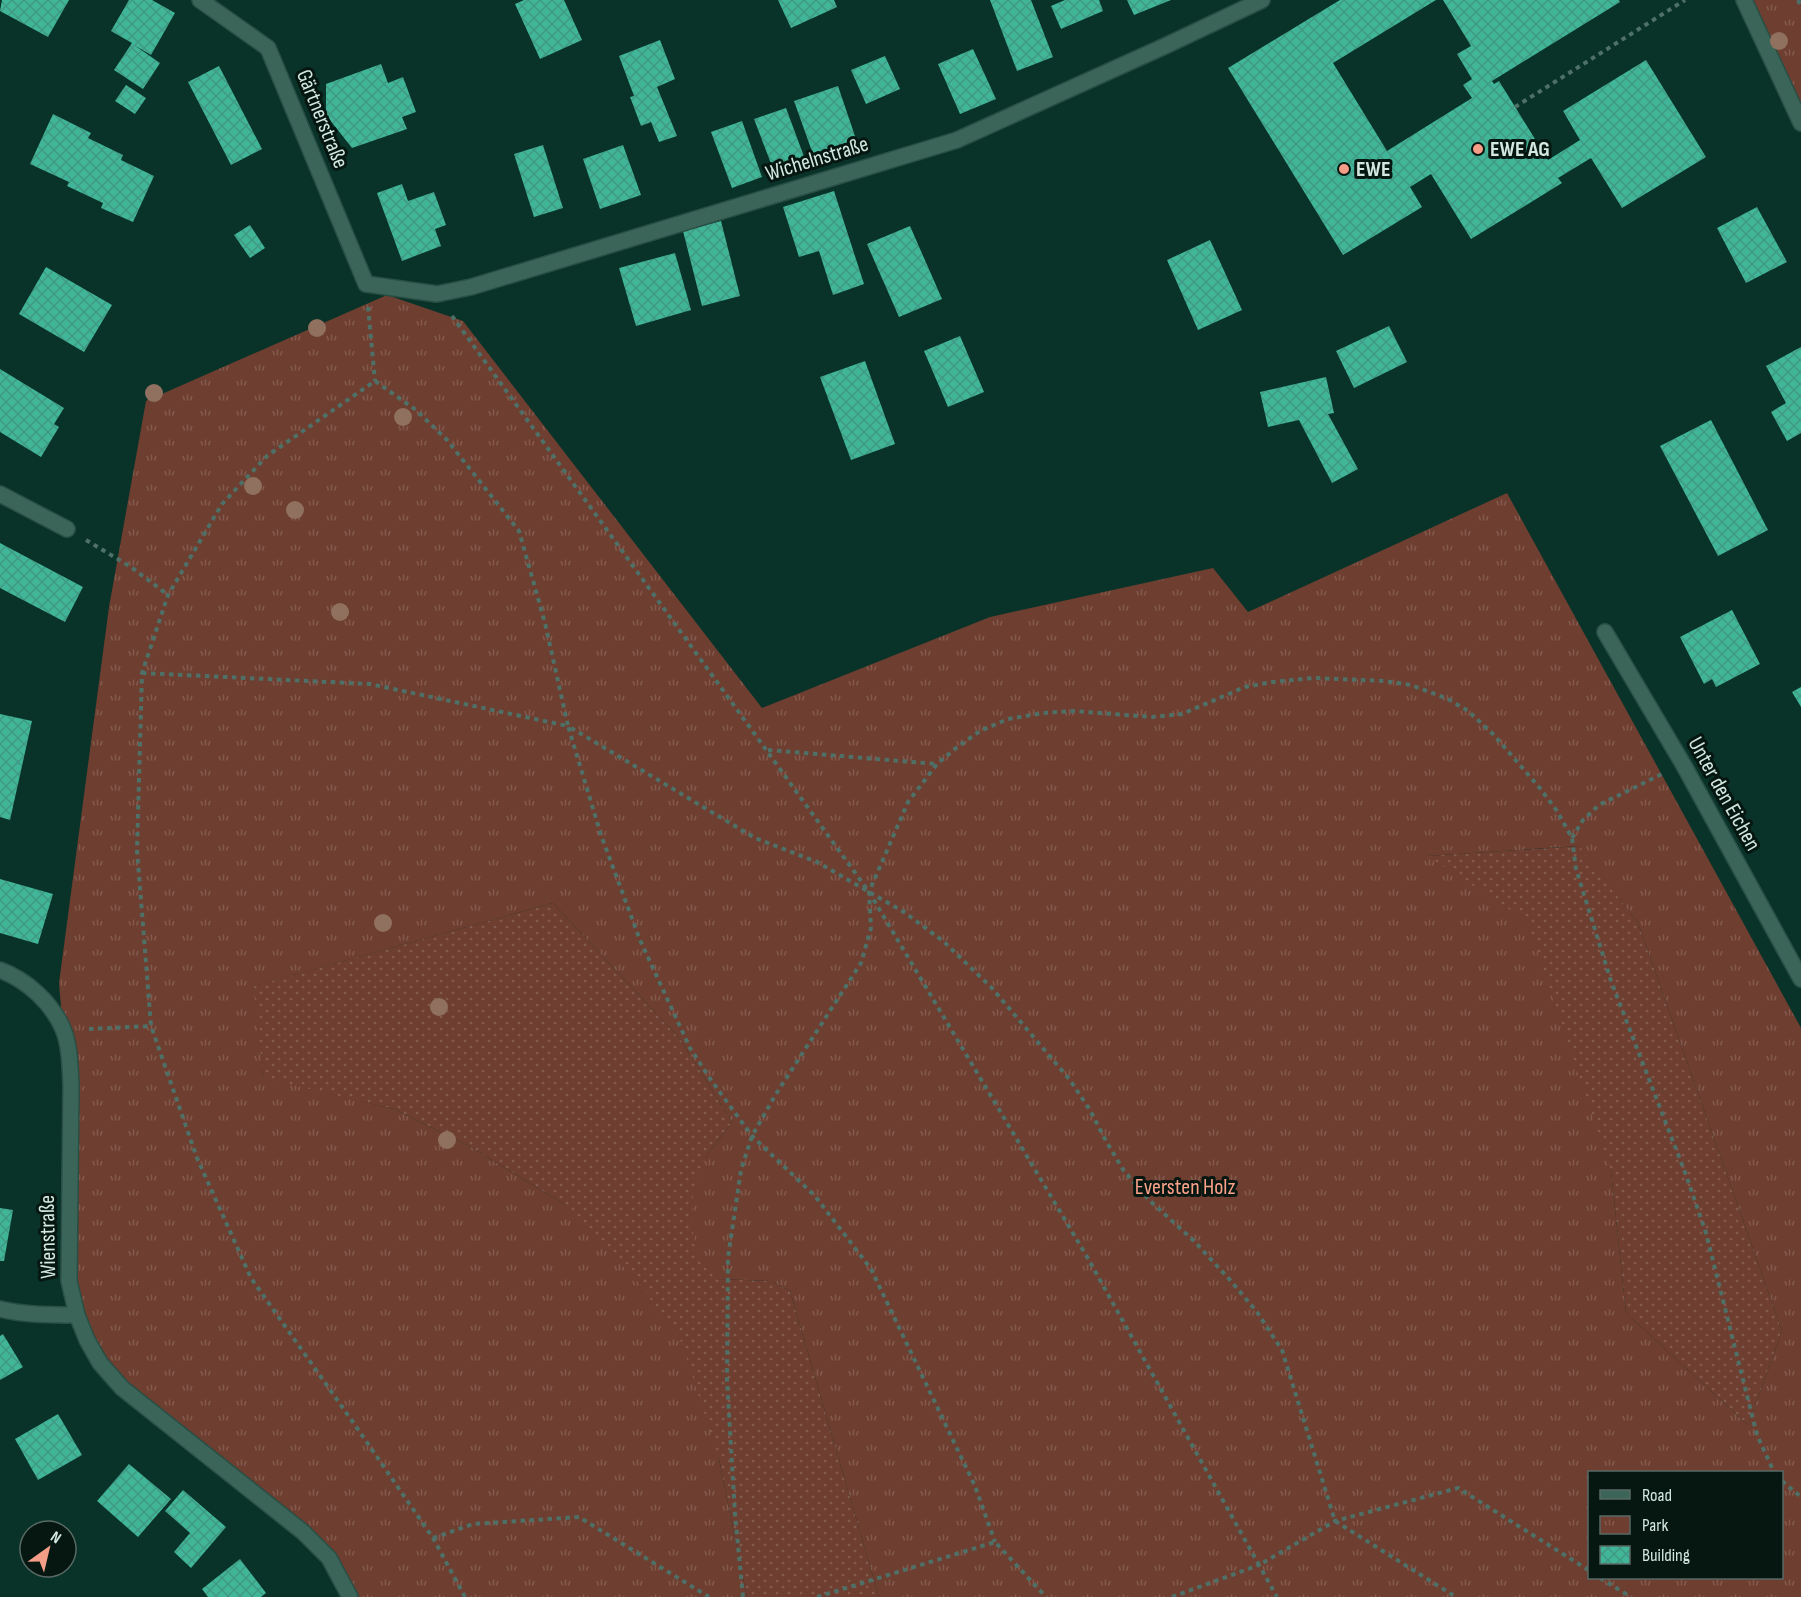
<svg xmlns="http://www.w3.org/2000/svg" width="1801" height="1597" font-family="'Sofia Sans Condensed',sans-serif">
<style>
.grass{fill:url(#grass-dots)}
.park{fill:url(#park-tufts);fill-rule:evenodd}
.building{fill:url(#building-cross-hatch)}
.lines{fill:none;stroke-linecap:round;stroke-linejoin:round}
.minor-casing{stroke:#294f45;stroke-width:18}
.path{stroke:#4e7067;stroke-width:4;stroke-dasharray:4.5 4.5;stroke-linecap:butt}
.minor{stroke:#3c6559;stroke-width:15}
.tree{fill:#90705e}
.poi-dot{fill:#f49e87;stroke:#061611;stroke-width:2}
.labels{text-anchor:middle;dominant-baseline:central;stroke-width:6;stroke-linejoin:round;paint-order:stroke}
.street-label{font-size:22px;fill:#d3e8e0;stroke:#061611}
.poi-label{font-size:22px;font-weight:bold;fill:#d3e8e0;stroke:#061611;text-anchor:start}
.park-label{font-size:22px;fill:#fea38a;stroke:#061611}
</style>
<defs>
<pattern id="grass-dots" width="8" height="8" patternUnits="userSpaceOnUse" patternTransform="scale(1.5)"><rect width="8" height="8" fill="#6e3e30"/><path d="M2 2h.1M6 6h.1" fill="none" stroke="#825a4e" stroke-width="1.8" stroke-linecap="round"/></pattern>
<pattern id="park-tufts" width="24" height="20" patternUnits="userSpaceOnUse" patternTransform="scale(1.5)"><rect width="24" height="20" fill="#6e3e30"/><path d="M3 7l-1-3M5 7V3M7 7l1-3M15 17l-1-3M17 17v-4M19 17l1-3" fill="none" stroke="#825a4e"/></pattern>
<pattern id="building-cross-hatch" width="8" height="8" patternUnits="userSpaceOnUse" patternTransform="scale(1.5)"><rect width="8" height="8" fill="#41b598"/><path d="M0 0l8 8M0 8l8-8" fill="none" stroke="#409983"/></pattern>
</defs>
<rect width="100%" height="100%" fill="#093228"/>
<!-- grass -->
<g class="grass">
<path d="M1580,846L1638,923L1782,1331L1748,1425L1626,1313L1611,1171L1426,856Z"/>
<path d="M553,903L680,1039L732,1122L705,1158L718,1279L771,1281L790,1291L879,1597H747L719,1459L564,1204L469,1146L394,1109L263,1079L253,986Z"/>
</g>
<!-- park -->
<g class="park">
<path d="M1744,0H1801V123Z"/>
<path d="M387,295L463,321L762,708L990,617L1213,568L1248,612L1507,493L1801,1028V1597H879L790,1291L771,1281L718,1279L701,1264L692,1229L693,1192L705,1158L732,1122L680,1039L553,903L254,986L263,1078L394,1109L469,1146L564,1204L639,1283L682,1343L719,1459L747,1597H350L329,1558L122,1388L77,1315L63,1030L59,983L109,607L146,401ZM1579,846L1638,923L1782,1331L1748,1425L1626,1313L1611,1171L1527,921L1427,856ZM1590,1472H1782V1578H1590Z"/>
</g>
<!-- building -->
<g class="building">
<path d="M2,0H69L48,37L0,11Z"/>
<path d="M129,0H152L175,13L151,55L134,45L160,63L143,89L114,70L132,43L111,31Z"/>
<path d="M524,0H564L582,40L540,59L515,4Z"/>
<path d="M778,0H834L837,7L791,28Z"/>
<path d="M990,0H1031L1053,57L1017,71Z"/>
<path d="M1065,0H1099L1103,11L1061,29L1051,6Z"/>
<path d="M1127,0H1171L1134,15Z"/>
<path d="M1340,0H1436L1333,63L1387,151L1472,98L1463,85L1472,79L1457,54L1471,46L1443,0H1619L1620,2L1492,81L1494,84L1499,81L1548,160L1580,140L1563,111L1646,60L1706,157L1622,208L1591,158L1558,178L1562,183L1471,239L1431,174L1410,187L1422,207L1343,255L1228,68Z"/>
<path d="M660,40L675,79L657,87L677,136L659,142L651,122L641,126L630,97L634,96L619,56Z"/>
<path d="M973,49L996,99L960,114L938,64Z"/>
<path d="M885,56L900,89L866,104L851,70Z"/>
<path d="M381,64L388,83L403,77L416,112L402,117L407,129L352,148L326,115V84Z"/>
<path d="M219,66L262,149L231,165L188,82Z"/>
<path d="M126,85L146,98L135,114L115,101Z"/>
<path d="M838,86L857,142L814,157L794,101Z"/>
<path d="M786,108L806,162L775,174L754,119Z"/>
<path d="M53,114L91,133L88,138L123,155L121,160L154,176L133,222L101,208L103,203L67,186L69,182L30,164Z"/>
<path d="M742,121L762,177L732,188L711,132Z"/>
<path d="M543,145L563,208L534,217L514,154Z"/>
<path d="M623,145L641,195L600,209L583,159Z"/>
<path d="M402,184L408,201L434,192L446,225L435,229L441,246L402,261L377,193Z"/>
<path d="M834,191L864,284L833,295L819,251L799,257L783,207Z"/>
<path d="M1757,207L1787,262L1746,283L1717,228Z"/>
<path d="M721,221L740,296L702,306L683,231Z"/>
<path d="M250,225L265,248L250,258L234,235Z"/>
<path d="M910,226L942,299L899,317L867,244Z"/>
<path d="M1210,240L1242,310L1198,330L1167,260Z"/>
<path d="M675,253L691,310L636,326L619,268Z"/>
<path d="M46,267L112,305L84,352L19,314Z"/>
<path d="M1389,326L1407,362L1354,388L1336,351Z"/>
<path d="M960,336L984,392L948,407L924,351Z"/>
<path d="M1801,347V433L1787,441L1771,412L1786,403L1766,366Z"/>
<path d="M865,361L895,444L851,460L820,377Z"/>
<path d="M0,369L64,408L54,424L59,427L41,457L0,432Z"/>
<path d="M1326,377L1334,413L1328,414L1358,469L1332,483L1299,420L1268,427L1260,392Z"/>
<path d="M1711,420L1768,530L1718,556L1660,446Z"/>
<path d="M0,543L83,587L65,622L0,588Z"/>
<path d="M1732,610L1760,664L1716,687L1712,679L1704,684L1680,637Z"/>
<path d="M1801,687V707L1792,692Z"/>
<path d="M0,714L32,721L10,820L0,817Z"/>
<path d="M0,879L53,894L38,944L0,933Z"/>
<path d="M0,1208L13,1210L4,1261H0Z"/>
<path d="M3,1334L23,1367L0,1380V1336Z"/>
<path d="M58,1414L82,1455L38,1480L15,1439Z"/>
<path d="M129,1464L171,1499L138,1537L97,1501Z"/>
<path d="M183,1490L226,1527L191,1568L174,1552L190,1533L165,1511Z"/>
<path d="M240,1559L266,1593L261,1597H208L202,1589Z"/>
</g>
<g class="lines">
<defs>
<g id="minor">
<path d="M200,0L268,48L366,284L437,294L471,287L957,140L1165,46L1262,0"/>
<path d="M1744,0L1801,123"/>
<path d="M0,494L67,529"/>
<path d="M1605,632L1683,764L1801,979"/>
<path d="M0,970C27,980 52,1003 63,1029C70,1046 70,1067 71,1085L69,1281L77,1315L87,1340L100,1363L122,1388L303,1532L329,1558L350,1597"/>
<path d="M0,1309C26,1315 51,1315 77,1315"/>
</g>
</defs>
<!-- minor casing -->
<use href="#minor" class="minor-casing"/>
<!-- path -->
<g class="path">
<path d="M1798,0L1801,6"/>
<path d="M1515,107L1685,0"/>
<path d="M368,307L375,381"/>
<path d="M452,316L869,892L1086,1255L1259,1565L1335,1521L1458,1488L1590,1571"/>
<path d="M86,540L131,567L168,595"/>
<path d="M142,673L370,684L568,726L601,835L640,940L690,1048L711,1080L752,1136L815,1196L871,1269L975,1486L995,1542"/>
<path d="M768,750L937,764"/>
<path d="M1572,838L1583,820L1599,805L1662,774"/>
<path d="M89,1029L151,1026"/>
<path d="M1782,1481L1801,1497"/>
<path d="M433,1538L473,1524L579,1517L709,1597"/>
<path d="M1600,1578L1631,1597"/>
<path d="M465,1597L433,1538L357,1428L251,1278L197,1158L151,1026L137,850L142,673L168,595L222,504L267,456L375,381L416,410L447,440L519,531L545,623L568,726L755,838L817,862L904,912L943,941L991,987L1070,1080L1090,1110L1106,1141L1124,1171L1148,1199L1194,1241L1230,1280L1257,1312L1282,1350L1335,1521L1456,1597"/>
<path d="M743,1597L735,1514L727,1380L728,1257L741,1170L752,1136L776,1094L861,963L871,928L869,892L908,802L937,764L956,748L980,731L1008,719L1043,713L1073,711L1152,717L1182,714L1245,687L1272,682L1313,678L1385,681L1411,685L1448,699L1468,711L1493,734L1539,787L1557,811L1572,838L1576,869L1611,981L1686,1175L1706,1233L1757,1435L1774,1472"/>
<path d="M817,1597L995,1542L1046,1597"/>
<path d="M1172,1597L1259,1565L1277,1597"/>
</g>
<!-- minor -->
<use href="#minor" class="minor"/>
</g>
<!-- trees -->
<g class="tree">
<circle cx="1779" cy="41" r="9"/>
<circle cx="317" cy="328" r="9"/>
<circle cx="154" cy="393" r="9"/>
<circle cx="403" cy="417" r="9"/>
<circle cx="253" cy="486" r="9"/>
<circle cx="295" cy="510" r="9"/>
<circle cx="340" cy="612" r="9"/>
<circle cx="383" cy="923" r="9"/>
<circle cx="439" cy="1007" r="9"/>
<circle cx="447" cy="1140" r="9"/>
</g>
<!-- markers -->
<g class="poi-dot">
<circle cx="1478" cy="149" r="6"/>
<circle cx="1344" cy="169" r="6"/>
</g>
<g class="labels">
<!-- street labels -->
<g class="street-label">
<text transform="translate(322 119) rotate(68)">Gärtnerstraße</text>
<text transform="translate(817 159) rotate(-17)">Wichelnstraße</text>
<text transform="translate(1724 794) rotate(61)">Unter den Eichen</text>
<text transform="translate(48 1237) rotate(-91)">Wienstraße</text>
</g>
<!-- poi labels -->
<g class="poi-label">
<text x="1490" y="149">EWE AG</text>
<text x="1356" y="169">EWE</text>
</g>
<!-- park labels -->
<g class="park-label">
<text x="1185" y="1187">Eversten Holz</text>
</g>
</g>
<!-- legend -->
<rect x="1588" y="1471" width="195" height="108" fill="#061611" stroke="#586a64" stroke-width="1.5"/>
<rect x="1600" y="1490" width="30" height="9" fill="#3c6559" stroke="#586a64" stroke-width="1.5"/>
<text x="1642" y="1501" font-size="18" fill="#d3e8e0">Road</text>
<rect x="1600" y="1516" width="30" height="18" fill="url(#park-tufts)" stroke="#586a64" stroke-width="1.5"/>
<text x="1642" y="1531" font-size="18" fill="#d3e8e0">Park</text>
<rect x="1600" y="1546" width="30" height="18" fill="url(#building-cross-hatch)" stroke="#586a64" stroke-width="1.5"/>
<text x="1642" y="1561" font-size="18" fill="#d3e8e0">Building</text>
<!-- north arrow -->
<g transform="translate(48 1549) rotate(34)"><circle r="28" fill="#061611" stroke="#586a64" stroke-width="1.5"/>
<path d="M0-4.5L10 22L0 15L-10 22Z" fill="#f49e87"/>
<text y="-9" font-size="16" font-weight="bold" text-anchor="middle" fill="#d3e8e0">N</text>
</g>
</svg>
